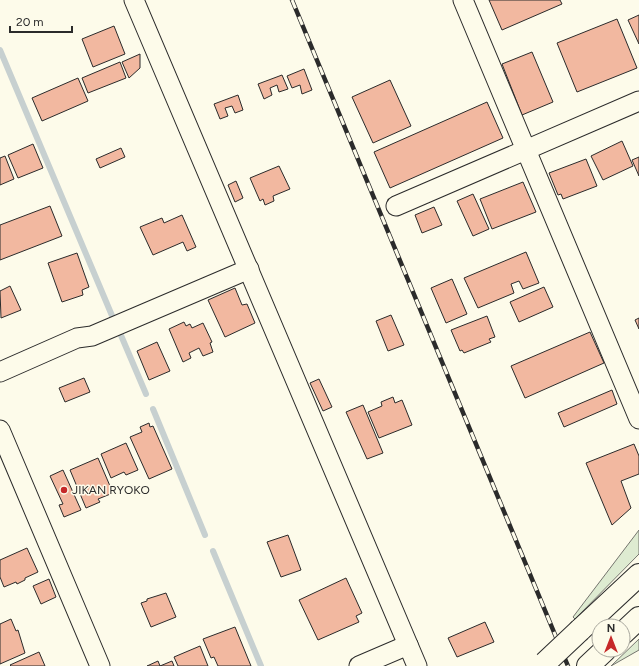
<svg xmlns="http://www.w3.org/2000/svg" width="639" height="666" font-family="Figtree,sans-serif">
<style>
.green{fill:#deebd1;stroke:#74746e}
.lines{fill:none;stroke-linecap:round;stroke-linejoin:round}
.stream{stroke:#c7d0d0;stroke-width:6}
.building{fill:#f2b8a0;stroke:#2b2b2b}
.minor-casing{stroke:#2b2b2b;stroke-width:21}
.trunk-casing{stroke:#2b2b2b;stroke-width:24}
.minor{stroke:#fdfbea;stroke-width:19}
.trunk{stroke:#fdfbea;stroke-width:22}
.rail-casing{stroke:#2b2b2b;stroke-width:4.5}
.rail{stroke:#fdfbea;stroke-width:3;stroke-dasharray:9;stroke-linecap:butt}
.trunk-bridge-casing{stroke:#2b2b2b;stroke-width:24;stroke-linecap:butt}
.trunk-bridge{stroke:#fdfbea;stroke-width:22}
.poi-dot{fill:#c62828;stroke:#fdfbea;stroke-width:1.5}
.labels{text-anchor:middle;dominant-baseline:central;stroke-width:3;stroke-linejoin:round;paint-order:stroke}
.poi-label{font-size:12px;fill:#2b2b2b;stroke:#fdfbea;text-anchor:start}
</style>
<rect width="100%" height="100%" fill="#fdfbea"/>
<!-- green -->
<g class="green">
<path d="M639,530V554L575,619L573,617Z"/>
<path d="M639,639V650L611,666Z"/>
</g>
<g class="lines">
<!-- stream -->
<g class="stream">
<path d="M0,50L113,318"/>
<path d="M120,333L146,394"/>
<path d="M153,409L205,535"/>
<path d="M213,551L261,666"/>
</g>
</g>
<!-- building -->
<g class="building">
<path d="M489,0H560L562,4L502,30Z"/>
<path d="M639,15V44L628,20Z"/>
<path d="M617,19L637,68L577,92L557,43Z"/>
<path d="M114,26L125,54L93,67L82,39Z"/>
<path d="M532,52L553,102L522,115L502,64Z"/>
<path d="M140,54V68L129,78L122,62Z"/>
<path d="M120,62L126,78L88,93L82,78Z"/>
<path d="M304,69L312,90L302,94L300,85L292,88L287,76Z"/>
<path d="M282,75L288,89L279,92L277,85L270,88L272,95L264,99L258,84Z"/>
<path d="M78,78L88,101L42,121L32,98Z"/>
<path d="M390,80L411,126L373,143L352,97Z"/>
<path d="M238,95L243,110L235,113L232,106L225,108L228,116L220,119L214,104Z"/>
<path d="M487,102L503,138L390,188L374,152Z"/>
<path d="M622,141L633,166L603,180L591,156Z"/>
<path d="M33,144L43,168L18,178L8,155Z"/>
<path d="M121,148L125,157L100,168L96,159Z"/>
<path d="M5,156L14,179L0,185V158Z"/>
<path d="M639,157V176L632,160Z"/>
<path d="M586,159L597,186L563,199L561,194L558,195L549,173Z"/>
<path d="M279,166L290,189L273,196L274,201L265,205L263,199L260,201L250,178Z"/>
<path d="M236,181L243,198L235,202L228,185Z"/>
<path d="M523,182L536,212L492,229L480,199Z"/>
<path d="M473,194L489,229L473,236L457,201Z"/>
<path d="M50,206L62,236L0,260V225Z"/>
<path d="M434,207L442,225L422,233L415,215Z"/>
<path d="M182,215L196,247L187,251L183,242L153,255L140,227L162,218L164,223Z"/>
<path d="M526,252L539,283L523,289L519,281L511,284L514,293L478,308L464,278Z"/>
<path d="M77,253L89,287L82,290L83,295L62,302L48,263Z"/>
<path d="M452,279L467,314L446,323L431,288Z"/>
<path d="M10,286L21,310L1,318L0,291Z"/>
<path d="M544,287L553,307L519,322L510,302Z"/>
<path d="M235,288L242,305L247,304L255,323L225,337L208,300Z"/>
<path d="M391,315L404,345L388,351L376,321Z"/>
<path d="M487,316L495,337L489,339L491,342L464,353L462,350L460,351L451,330Z"/>
<path d="M639,318V329L635,320Z"/>
<path d="M184,322L186,326L190,324L192,328L203,323L212,342L210,343L213,352L203,356L199,348L189,353L191,358L183,362L169,329Z"/>
<path d="M590,332L604,363L525,398L511,366Z"/>
<path d="M157,342L170,371L149,380L137,351Z"/>
<path d="M84,378L90,392L65,402L59,388Z"/>
<path d="M319,379L332,407L323,411L310,383Z"/>
<path d="M612,390L617,404L564,427L558,413Z"/>
<path d="M393,397L395,403L402,400L412,425L379,438L368,412L382,406L381,402Z"/>
<path d="M363,405L383,453L367,459L346,412Z"/>
<path d="M149,423L150,427L153,426L172,469L149,479L130,437L142,432L140,427Z"/>
<path d="M126,443L138,470L126,475L124,472L111,478L101,454Z"/>
<path d="M634,444L639,456V474L621,481L631,508L612,525L586,463Z"/>
<path d="M98,458L113,493L98,499L100,502L86,508L70,470Z"/>
<path d="M63,470L81,510L64,517L59,505L63,504L50,476Z"/>
<path d="M288,535L301,570L281,577L267,542Z"/>
<path d="M27,548L38,572L25,578V580L17,584L16,582L4,587L0,577V560Z"/>
<path d="M346,578L362,613L356,616L359,622L318,640L299,600Z"/>
<path d="M49,579L56,597L41,604L33,586Z"/>
<path d="M166,593L176,617L151,627L141,603L147,601V599Z"/>
<path d="M11,619L16,631L18,630L25,653L0,664V624Z"/>
<path d="M485,622L494,642L457,657L448,638Z"/>
<path d="M235,627L251,666H218L214,657L211,658L203,639Z"/>
<path d="M200,646L208,666H178L174,657Z"/>
<path d="M39,652L45,666H11L10,665Z"/>
<path d="M158,661L160,666L172,661L174,666H147Z"/>
</g>
<g class="lines">
<defs>
<g id="minor">
<path d="M134,0L417,666"/>
<path d="M463,0L639,419"/>
<path d="M396,206L639,101"/>
<path d="M0,372L77,338L92,336L249,269"/>
<path d="M0,430L100,666"/>
<path d="M359,666L408,645"/>
</g>
<g id="trunk">
<path d="M580,630L639,575"/>
<path d="M623,633L639,618"/>
<path d="M588,666L605,650"/>
</g>
</defs>
<!-- minor casing -->
<use href="#minor" class="minor-casing"/>
<!-- trunk casing -->
<use href="#trunk" class="trunk-casing"/>
<!-- minor -->
<use href="#minor" class="minor"/>
<!-- trunk -->
<use href="#trunk" class="trunk"/>
<defs>
<path id="rail" d="M292,0L568,666"/>
</defs>
<!-- rail casing -->
<use href="#rail" class="rail-casing"/>
<!-- rail -->
<use href="#rail" class="rail"/>
<defs>
<path id="trunk-bridge" d="M545,663L580,630"/>
</defs>
<!-- trunk-bridge casing -->
<use href="#trunk-bridge" class="trunk-bridge-casing"/>
<!-- trunk-bridge -->
<use href="#trunk-bridge" class="trunk-bridge"/>
</g>
<!-- markers -->
<circle class="poi-dot" cx="64" cy="490" r="4"/>
<g class="labels">
<!-- poi labels -->
<g class="poi-label">
<text x="72" y="490">JIKAN RYOKO</text>
</g>
</g>
<!-- north arrow -->
<g transform="translate(611 638)"><circle r="19" fill="#fdfbea" stroke="#a9a89e"/>
<path d="M0-3L7 15L0 10L-7 15Z" fill="#c62828"/>
<text y="-6" font-size="11" font-weight="bold" text-anchor="middle" fill="#2b2b2b">N</text>
</g>
<!-- scale -->
<path d="M10 26v6h62v-6" fill="none" stroke="#2b2b2b" stroke-width="2"/>
<text x="16" y="26" font-size="12" fill="#2b2b2b" stroke="#fdfbea" stroke-width="3" paint-order="stroke">20 m</text>
</svg>
